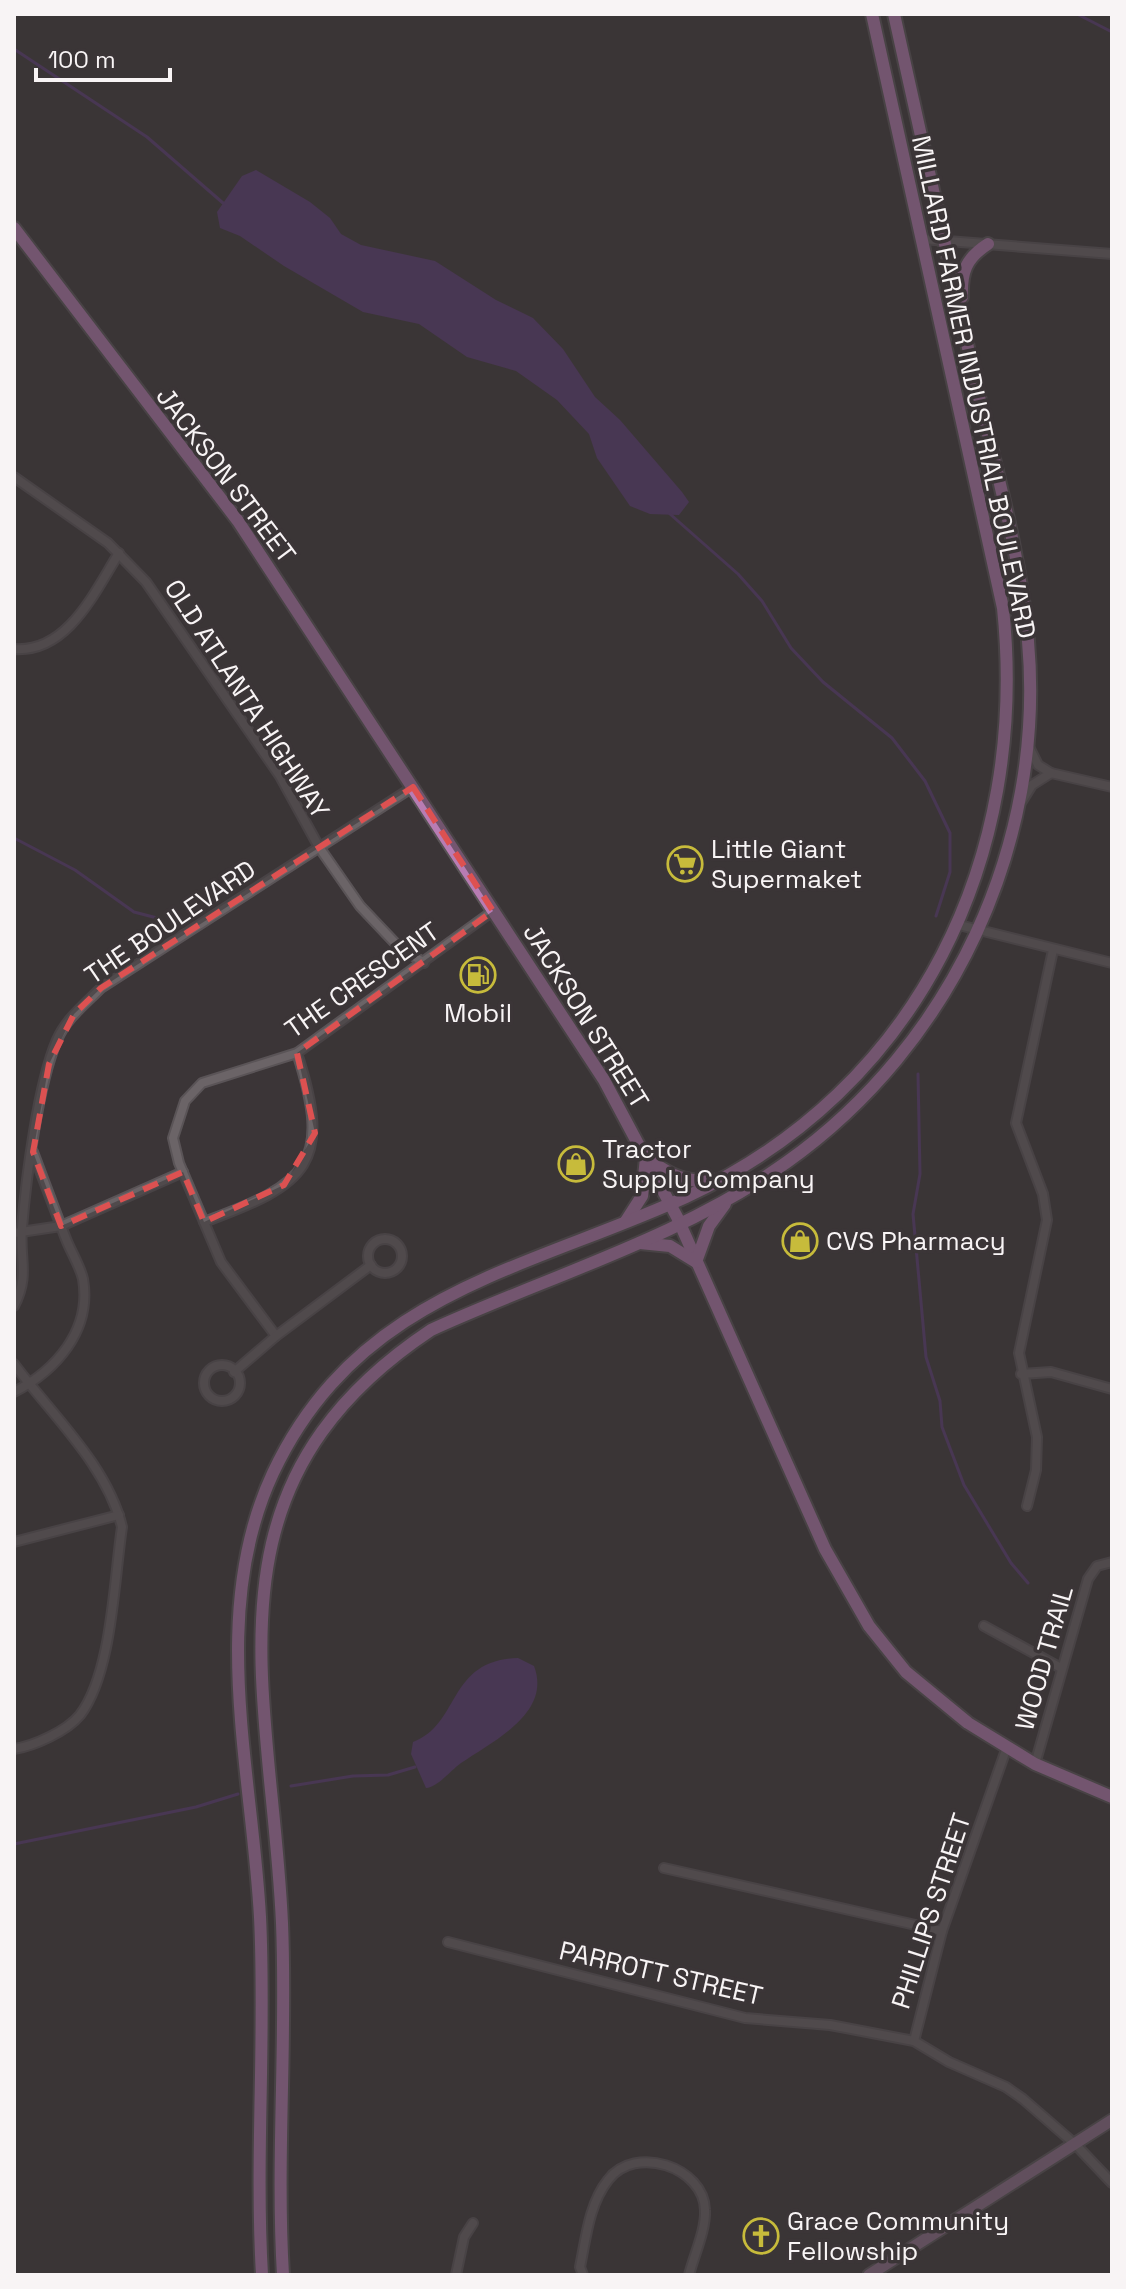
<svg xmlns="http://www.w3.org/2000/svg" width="1126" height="2289" font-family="'Space Grotesk',sans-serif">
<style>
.water{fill:#5a3a75}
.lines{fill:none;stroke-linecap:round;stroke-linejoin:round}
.stream{stroke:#5a3a75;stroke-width:3}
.street-casing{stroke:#5a5457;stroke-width:12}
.secondary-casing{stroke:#5a5457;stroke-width:15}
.primary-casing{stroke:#5a5457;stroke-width:16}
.street{stroke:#6b6467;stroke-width:8}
.secondary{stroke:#91708d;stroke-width:11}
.primary{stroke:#b87cb3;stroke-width:12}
.marked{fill:none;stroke:#dd5151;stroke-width:6;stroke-dasharray:16 10;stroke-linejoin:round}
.labels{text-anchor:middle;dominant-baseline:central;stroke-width:7;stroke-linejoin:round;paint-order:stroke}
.street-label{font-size:26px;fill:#f8f4f5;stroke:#3b3537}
.poi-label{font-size:26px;fill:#f8f4f5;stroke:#3b3537;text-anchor:start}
</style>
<rect width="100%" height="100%" fill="#3b3537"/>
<!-- water -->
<g class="water">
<path d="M256,170L310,202L330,218L341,234L361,245L435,261L496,300L533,318L563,349L595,397L620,420L682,492L689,502L679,515L650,514L630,506L597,458L589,434L557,400L516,371L467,357L419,324L363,312L284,266L240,236L220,228L217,212L242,176Z"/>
<path d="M518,1658L534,1666C552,1713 493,1741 461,1763C451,1770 438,1787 426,1788L411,1754L413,1742C461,1724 447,1660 518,1658Z"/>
</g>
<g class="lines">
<!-- stream -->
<g class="stream">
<path d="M1077,14L1112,32"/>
<path d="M14,49L147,137L223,203"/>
<path d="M670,514L738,574L762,601L791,648L823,682L892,738L925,781L950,833V872L936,916"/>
<path d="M14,838L75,870L134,912L161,919"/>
<path d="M918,1074L920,1174L913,1214L926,1357L940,1401L942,1427L964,1485L1011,1563L1028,1583"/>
<path d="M291,1786L353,1776L388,1775L415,1767"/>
<path d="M14,1844L196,1807L238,1794"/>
</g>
<defs>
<g id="street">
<path d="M922,239L1112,254"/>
<path d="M14,477L108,543L146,582L280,776L319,847L360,906L396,944L424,963"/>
<path d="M14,649C68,653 95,591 119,553"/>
<path d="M1051,773L1112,787"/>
<path d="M1022,801L1032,785L1051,773L1038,765L1028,745"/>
<path d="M959,925L1112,963"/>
<path d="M204,1222C308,1184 333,1164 297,1053"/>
<path d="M14,1233L61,1226L183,1172"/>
<circle cx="385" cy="1256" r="17"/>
<path d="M14,1306C30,1275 19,1259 22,1228C26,1179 38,1084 57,1040C66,1019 85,1004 101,988L413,787"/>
<path d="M276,1336L221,1262L179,1163L173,1138L185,1101L202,1083L297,1053L493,911"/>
<path d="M14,1364C51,1414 107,1465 122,1527C114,1580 112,1673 80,1715C67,1731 34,1746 14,1749"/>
<circle cx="222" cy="1383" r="18"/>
<path d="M234,1372L276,1336L371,1265"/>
<path d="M1021,1374L1051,1372L1112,1389"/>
<path d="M14,1392C55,1371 92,1331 83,1279C80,1266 71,1252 66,1239C55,1211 44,1181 33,1152"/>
<path d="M1027,1506L1036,1470L1037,1437L1019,1353L1047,1220L1043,1194L1016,1123L1053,950"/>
<path d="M14,1542L119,1515"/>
<path d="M984,1626L1061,1668"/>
<path d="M1035,1764L1088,1579L1097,1566L1112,1562"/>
<path d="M664,1868L942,1931"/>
<path d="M448,1942L745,2018L830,2025L914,2041L949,2062L1006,2087L1023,2099L1076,2145L1112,2183"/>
<path d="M914,2041L942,1931L1007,1747"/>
<path d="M456,2275L464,2237L473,2223"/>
<path d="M583,2275L580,2267C586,2238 589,2204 608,2180C635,2144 704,2167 705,2210C706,2230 694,2255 689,2275"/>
</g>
<path id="secondary" d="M869,2275L1112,2120"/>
<g id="primary">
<path d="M14,228L238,521L604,1080L677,1217L825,1549L869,1626L906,1672L968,1723L1035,1764L1112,1797"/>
<path d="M962,297C961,272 966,258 988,244"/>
<path d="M649,1160C671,1175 684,1183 712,1180"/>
<path d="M626,1221L642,1196L646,1158"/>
<path d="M640,1243L670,1246L696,1262L709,1226L725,1204"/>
<path d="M262,2275C255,2156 266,2036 260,1917C252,1770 208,1612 273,1473C358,1293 523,1271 686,1197C919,1089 1029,857 1003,608L872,14"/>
<path d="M283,2275C276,2158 287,2041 282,1923C271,1687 194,1488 431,1330C549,1276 680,1238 787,1162C952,1045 1046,843 1028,641C1020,552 994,463 974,375C947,255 920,135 894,14"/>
</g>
</defs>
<!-- street casing -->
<use href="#street" class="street-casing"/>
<!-- secondary casing -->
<use href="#secondary" class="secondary-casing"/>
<!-- primary casing -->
<use href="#primary" class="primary-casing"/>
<!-- street -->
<use href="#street" class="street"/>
<!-- secondary -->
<use href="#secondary" class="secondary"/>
<!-- primary -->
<use href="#primary" class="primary"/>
</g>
<!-- marked area -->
<path d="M0 0H1126V2289H0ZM413,787L493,911L297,1053L315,1133L284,1185L204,1222L183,1172L61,1226L33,1152L49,1064L74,1014L101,988Z" fill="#3b3537" fill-opacity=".55" fill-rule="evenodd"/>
<path class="marked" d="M413,787L493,911L297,1053L315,1133L284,1185L204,1222L183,1172L61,1226L33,1152L49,1064L74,1014L101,988Z"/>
<!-- icons -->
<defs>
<symbol id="supermarket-ring" viewBox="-11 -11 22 22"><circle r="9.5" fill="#3b3537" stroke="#c7bb3b" stroke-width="1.5"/><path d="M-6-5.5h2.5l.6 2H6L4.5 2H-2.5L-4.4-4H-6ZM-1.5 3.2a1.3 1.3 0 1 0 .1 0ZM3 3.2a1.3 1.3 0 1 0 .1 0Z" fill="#c7bb3b"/></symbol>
<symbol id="fuel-ring" viewBox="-11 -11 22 22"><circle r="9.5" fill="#3b3537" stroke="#c7bb3b" stroke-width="1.5"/><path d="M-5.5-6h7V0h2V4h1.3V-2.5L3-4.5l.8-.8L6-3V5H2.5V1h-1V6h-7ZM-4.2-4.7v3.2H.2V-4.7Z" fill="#c7bb3b"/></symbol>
<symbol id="shop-ring" viewBox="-11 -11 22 22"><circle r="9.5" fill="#3b3537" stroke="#c7bb3b" stroke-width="1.5"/><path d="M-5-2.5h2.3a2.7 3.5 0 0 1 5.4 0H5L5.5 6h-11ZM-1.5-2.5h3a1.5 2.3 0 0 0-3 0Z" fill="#c7bb3b"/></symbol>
<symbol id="church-ring" viewBox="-11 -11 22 22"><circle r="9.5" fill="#3b3537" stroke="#c7bb3b" stroke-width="1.5"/><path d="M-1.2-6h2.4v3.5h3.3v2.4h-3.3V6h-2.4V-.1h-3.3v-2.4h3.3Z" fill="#c7bb3b"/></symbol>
</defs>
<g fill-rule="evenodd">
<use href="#supermarket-ring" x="665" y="844" width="40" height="40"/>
<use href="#fuel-ring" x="458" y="955" width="40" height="40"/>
<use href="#shop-ring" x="556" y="1144" width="40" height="40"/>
<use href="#shop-ring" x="780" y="1221" width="40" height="40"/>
<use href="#church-ring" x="741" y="2216" width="40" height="40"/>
</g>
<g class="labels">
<!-- street labels -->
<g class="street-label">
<text transform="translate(974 387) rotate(78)">MILLARD FARMER INDUSTRIAL BOULEVARD</text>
<text transform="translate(226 475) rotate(53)">JACKSON STREET</text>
<text transform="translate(247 699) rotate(57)">OLD ATLANTA HIGHWAY</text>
<text transform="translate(170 922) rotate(-34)">THE BOULEVARD</text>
<text transform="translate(362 980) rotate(-35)">THE CRESCENT</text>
<text transform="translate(586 1016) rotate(58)">JACKSON STREET</text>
<text transform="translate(1044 1658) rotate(-74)">WOOD TRAIL</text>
<text transform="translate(931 1911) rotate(-72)">PHILLIPS STREET</text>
<text transform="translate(661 1973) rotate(13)">PARROTT STREET</text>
</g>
<!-- poi labels -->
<g class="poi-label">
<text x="711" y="849">Little Giant<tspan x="711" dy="30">Supermaket</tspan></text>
<text x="478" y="1013" text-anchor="middle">Mobil</text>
<text x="602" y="1149">Tractor<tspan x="602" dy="30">Supply Company</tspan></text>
<text x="826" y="1241">CVS Pharmacy</text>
<text x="787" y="2221">Grace Community<tspan x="787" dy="30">Fellowship</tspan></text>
</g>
</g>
<!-- border -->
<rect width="1126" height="2289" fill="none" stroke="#f8f4f5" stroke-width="32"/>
<!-- scale -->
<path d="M36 68v12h134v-12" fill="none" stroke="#f8f4f5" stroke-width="4"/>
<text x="48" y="68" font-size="24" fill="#f8f4f5" stroke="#3b3537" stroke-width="6" paint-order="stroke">100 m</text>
</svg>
